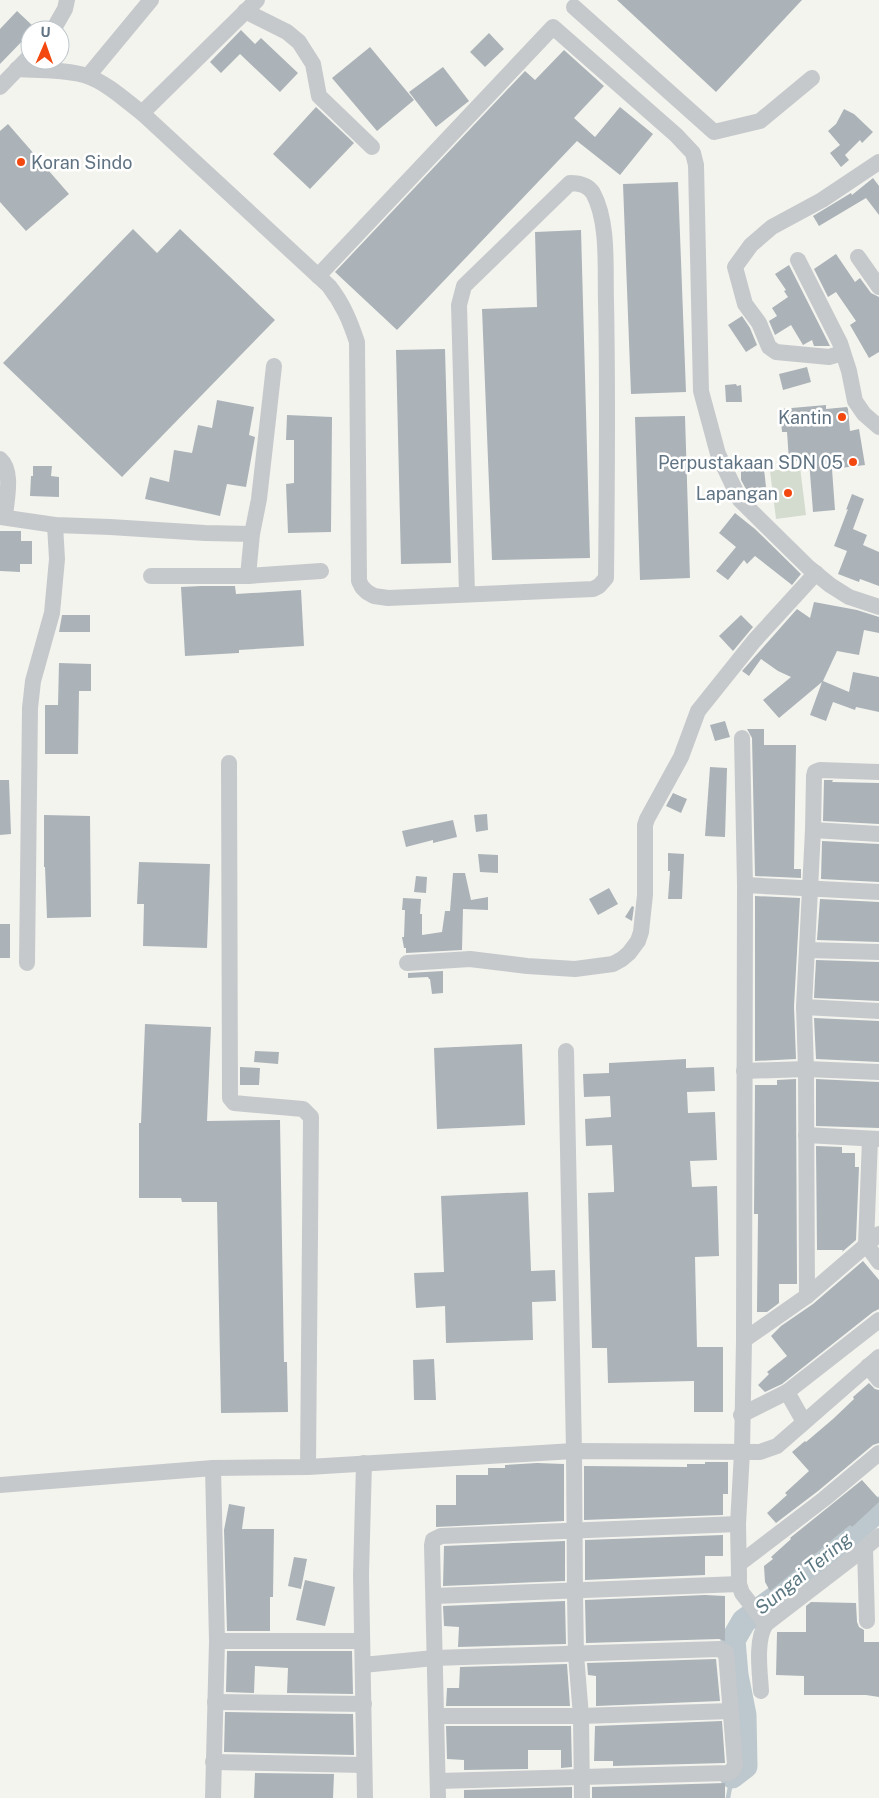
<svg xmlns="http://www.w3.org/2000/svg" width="879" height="1798" font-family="'Public Sans',sans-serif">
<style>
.green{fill:#d4dcd0}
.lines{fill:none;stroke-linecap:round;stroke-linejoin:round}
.stream{stroke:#bcc8cd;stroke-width:4.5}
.river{stroke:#bcc8cd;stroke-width:25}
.building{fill:#abb3b8}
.minor{stroke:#c6c9cc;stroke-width:16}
.poi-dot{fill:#f34810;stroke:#fff;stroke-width:2}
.labels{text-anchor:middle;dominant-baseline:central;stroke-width:5;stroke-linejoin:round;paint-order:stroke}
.poi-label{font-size:18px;fill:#607383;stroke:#fff;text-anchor:end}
.water-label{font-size:19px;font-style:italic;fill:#5b7781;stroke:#fff}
</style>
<rect width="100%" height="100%" fill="#f4f4ef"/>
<!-- green -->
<path class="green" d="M800,467L806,515L776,519L770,471Z"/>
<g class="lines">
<!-- stream -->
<path class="stream" d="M728,1798L732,1776"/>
<!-- river -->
<path class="river" d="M732,1776L745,1766L744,1715L736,1675L733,1640L744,1621L792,1586L879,1509"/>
</g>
<!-- building -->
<g class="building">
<path d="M617,0H802L716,92Z"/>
<path d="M17,11L35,28L30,30V33L0,64V29Z"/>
<path d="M241,30L255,44L261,38L298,73L280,92L240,54L221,73L210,62Z"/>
<path d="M489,33L504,49L485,67L470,52Z"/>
<path d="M370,47L414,100L377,131L332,78Z"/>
<path d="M564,50L604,86L574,118L595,137L620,107L653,134L620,175L577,141L397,330L335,272L525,71L535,80Z"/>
<path d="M443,67L469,101L436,127L409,92Z"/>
<path d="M316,107L354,143L310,189L273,154Z"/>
<path d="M844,109L854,114L873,132L862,143L860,140L845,155L849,160L841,167L830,153L840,145L828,131L836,124Z"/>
<path d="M8,124L69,194L26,231L0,202V131Z"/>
<path d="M873,178L879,186V215L866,198L819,226L813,216L851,193L852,195Z"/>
<path d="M678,182L686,392L631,394L623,184Z"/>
<path d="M133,229L157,253L180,229L275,320L122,477L3,363Z"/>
<path d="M581,230L590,558L492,560L482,309L537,307L535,232Z"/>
<path d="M836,254L855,282L860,278L871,293L879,297V352L869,358L850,325L856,321L836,292L828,297L814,269Z"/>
<path d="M789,265L830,346H814L812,340L803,345L791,325L775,335L769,321L777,316L772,308L788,297L784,291L786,290L775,274Z"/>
<path d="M742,316L750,328L757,345L746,352L728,325Z"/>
<path d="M445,349L451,563L401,564L396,350Z"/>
<path d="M807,367L811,382L783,390L779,374Z"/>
<path d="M736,384L737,386L741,385L742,402H726L725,385Z"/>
<path d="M217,400L254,407L249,435L255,437L246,487L227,484L220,516L145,499L150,477L169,482L174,450L192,453L198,425L212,428Z"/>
<path d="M826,405V409L847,407L848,409L850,431L859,429L865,465L832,469L835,510L813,512L809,460L789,461L787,432H782L780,409Z"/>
<path d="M287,415L332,417L331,532L288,533L286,484L294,483V440H286Z"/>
<path d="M685,416L690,578L640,580L635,417Z"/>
<path d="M33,466H52L51,476L59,477V497L30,496L31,476H33Z"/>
<path d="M764,469L766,487L746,489L741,480V471Z"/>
<path d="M852,494L864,499L853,529L867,535L863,545L879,552V586L860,579L859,582L838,574L847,551L834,546L848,509L846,510Z"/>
<path d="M735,513L755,529L801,574L792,585L755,556L747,564L744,560L728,580L716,571L736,547L719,533Z"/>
<path d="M0,531H21V541H32V564H20V572L0,571Z"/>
<path d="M201,586H235L236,594L301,590L304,646L239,650V653L185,656L181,587Z"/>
<path d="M814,602L857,610L879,617V633L864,630L859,655L837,651L823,681L849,692L853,672L879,677V712L856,707L855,710L833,702L826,721L810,715L822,682L779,718L763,700L791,677L778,671L761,659L749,676L742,671L797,609L810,618Z"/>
<path d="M62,615H90V632H59Z"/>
<path d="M741,615L753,627L733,651L719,636Z"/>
<path d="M59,663L91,664V691H79L78,754H45V705H58Z"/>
<path d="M725,721L730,737L715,741L710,725Z"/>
<path d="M747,729H764V745H796L794,869H801V878L755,876L752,738Z"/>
<path d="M710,767L727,768L725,837L705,836Z"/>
<path d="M0,780H9L11,834L0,835Z"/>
<path d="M824,780H833L832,782L879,783V824L823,821Z"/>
<path d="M673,793L687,799L681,813L666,806Z"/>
<path d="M487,814L488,830L476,832L474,815Z"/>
<path d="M44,815L90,816L91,917L47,918L45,867H44Z"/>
<path d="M453,820L457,837L433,843V840L406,847L402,831Z"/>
<path d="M822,841L879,844V882L821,879Z"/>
<path d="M668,853L684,854L682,899H668L670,871H668Z"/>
<path d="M478,854L498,855V873L480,872Z"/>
<path d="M139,862L210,864L207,948L143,946L144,904H137Z"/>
<path d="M453,873H465L471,900L488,897V910L463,909L462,950L406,953V948H404L402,937H404L405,910H402L403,898L421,899L420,914H422V935L442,932L445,911H450Z"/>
<path d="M416,876L427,877L426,893L414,892Z"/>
<path d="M609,888L618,904L598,915L589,899Z"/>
<path d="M755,896L800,898L794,1006L796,1059L755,1061Z"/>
<path d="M820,899L879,902V942L817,940Z"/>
<path d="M632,906L634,907L632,921L625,917Z"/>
<rect x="0" y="924" width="10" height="34"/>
<path d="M816,960L879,962V1001L814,998Z"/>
<path d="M443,971V993L432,994L430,979H429L428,977L408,978V973Z"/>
<path d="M814,1018L879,1021V1062L816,1059Z"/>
<path d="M145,1024L211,1027L207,1121L280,1120L284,1362H287L288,1412L221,1413L217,1202H182L181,1198H139V1123H141Z"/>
<path d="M522,1044L525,1125L437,1129L434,1048Z"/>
<path d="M255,1051L279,1052L278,1064L254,1062Z"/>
<path d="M686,1059V1068L714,1067L715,1091L687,1092L688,1113L715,1112L717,1160L690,1161L692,1187L717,1186L719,1256L695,1257L697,1347H723V1412H694V1381L608,1383L607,1348H592L588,1193L614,1192V1187L612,1145L586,1146L585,1119L611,1117L610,1096L584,1097L583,1074L609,1073V1063Z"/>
<path d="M240,1067L260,1068L259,1085H240Z"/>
<path d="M796,1079L797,1284H779V1303L767,1312H757L758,1214H754L755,1085H777V1080Z"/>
<path d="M816,1079L879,1082V1128L816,1126Z"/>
<path d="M816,1146L842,1147V1153H855V1167H859L856,1240L842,1252L843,1250H817Z"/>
<path d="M528,1192L531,1271L555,1270L556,1301L532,1302L533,1340L446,1343L445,1306L416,1308L414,1273L444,1272L441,1196Z"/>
<path d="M863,1261L879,1280V1309L873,1312L782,1384L765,1392L758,1385L769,1374L767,1372L787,1356L771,1336L781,1326L813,1304Z"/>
<path d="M434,1359L436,1400H414L413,1360Z"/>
<path d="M869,1383L875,1389L879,1390V1443L873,1445L818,1491L776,1523L767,1513L787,1495L785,1493L809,1471L792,1452L805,1441L806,1442L833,1419L854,1399L853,1397Z"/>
<path d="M705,1462H728V1494H723V1515L584,1520V1466L687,1467V1464H705Z"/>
<path d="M537,1463L564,1464V1521L436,1527V1505H456V1475H488V1468H505V1465Z"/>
<path d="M862,1480L879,1499V1502L852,1527L850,1525L770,1591L765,1582L764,1566L773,1559L771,1557L791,1539L790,1538Z"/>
<path d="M229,1504L245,1507L242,1529H274L273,1597H270V1631H227L224,1530Z"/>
<path d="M723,1535V1556H705V1575L585,1580V1540Z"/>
<path d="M565,1541V1581L443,1586L444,1546Z"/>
<path d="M294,1557L307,1559L301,1589L288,1586Z"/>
<path d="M305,1580L335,1587L325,1626L296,1620Z"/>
<path d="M705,1595L725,1596V1641L719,1639L586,1643L585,1600Z"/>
<path d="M565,1601L566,1644L458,1647L459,1627L444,1626L443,1606Z"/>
<path d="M811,1602L856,1603L857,1622L859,1627L864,1630V1642H879V1697L866,1695H804V1676L776,1675L777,1632H806V1606Z"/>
<path d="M227,1651H352L353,1694L287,1693L288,1668L255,1666L254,1693L226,1692Z"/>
<path d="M716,1659L720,1701L596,1706V1676L588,1675L587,1663Z"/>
<path d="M567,1664L570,1706H446L447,1688H459L460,1667Z"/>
<path d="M225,1712L353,1714L354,1755L224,1752Z"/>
<path d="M722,1721L725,1763L613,1766V1761H594L595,1726Z"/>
<path d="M446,1726H571L572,1767L561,1768V1750H528V1769L464,1770V1760L447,1759Z"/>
<path d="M255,1773L334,1774L333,1798H254Z"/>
<path d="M725,1783V1798H592V1787Z"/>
<path d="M572,1787V1798H464V1790Z"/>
</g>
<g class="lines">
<!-- minor -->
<g class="minor">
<path d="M574,7L714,132L760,121L812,78"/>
<path d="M245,11L287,32L299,42L313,64L319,96L372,147"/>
<path d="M53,30L65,9L67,0"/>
<path d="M17,69C40,71 66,69 87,76C107,83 126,101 142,113L329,286C343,304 350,321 357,342L359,581L362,587L367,592L374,596L388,598L593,589L599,586L606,578C607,486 608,394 606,302C605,269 609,222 593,193C588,185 579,183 570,183L464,286L459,305L467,594"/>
<path d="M88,76L151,0"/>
<path d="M0,87L30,56"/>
<path d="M142,113L257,0"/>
<path d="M858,257L879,287"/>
<path d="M798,260L840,343L849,371L855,401L864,414L879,427"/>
<path d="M318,276L553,27L676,135L693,153L696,165L701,391L718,454L740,500L808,567L830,585L849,597L879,607"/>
<path d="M843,353L829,357L776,352L769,347L759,323L745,304L735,267L751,245L772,227L822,200L879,162"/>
<path d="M0,459C14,471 6,501 5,517"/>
<path d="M0,517L55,525L110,527L205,533L252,534L259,499L274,366"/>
<path d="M151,576H248L252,534"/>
<path d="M248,576L321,571"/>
<path d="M742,738L745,885L744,1340L742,1452L738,1524L739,1574V1584L742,1593L766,1624"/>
<path d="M229,763L230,1098L234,1103L303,1109L311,1117L308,1467"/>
<path d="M813,830L879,834"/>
<path d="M745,885L879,892"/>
<path d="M807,950L879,952"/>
<path d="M27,963L30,708L33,681L52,613L57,559L55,525"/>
<path d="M407,963L470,959L527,966L575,969L613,964L622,959L629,953L638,941L641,932L645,895V825L647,819L681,757L698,711L754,641L816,573"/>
<path d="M804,1007L879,1011"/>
<path d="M566,1051L574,1451L575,1592L576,1655L581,1716L582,1798"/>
<path d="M744,1071L806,1069L879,1072"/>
<path d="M806,1135L879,1139"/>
<path d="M870,1139L866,1244L879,1262"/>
<path d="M807,1296L806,1069L804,1007L813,830L814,776L815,772L820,770L879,772"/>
<path d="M744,1340L807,1296L879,1234"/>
<path d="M868,1366L879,1380"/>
<path d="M741,1415L787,1392"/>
<path d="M804,1422L787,1392L879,1320"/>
<path d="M364,1463L361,1575L365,1798"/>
<path d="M0,1485L213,1468L308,1467L574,1451L760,1452L777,1446L879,1357"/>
<path d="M865,1548L867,1621"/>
<path d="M739,1564L824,1499L879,1453"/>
<path d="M434,1596L739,1584"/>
<path d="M217,1641H362"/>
<path d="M363,1665L434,1658L719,1649L726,1653L735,1764L733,1770L728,1773L438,1781"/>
<path d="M761,1691C760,1673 755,1640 766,1624L865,1548L879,1536"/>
<path d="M215,1702L364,1704"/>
<path d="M436,1716H581L731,1711"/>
<path d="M213,1762L364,1765"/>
<path d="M213,1798L217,1641L213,1468"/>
<path d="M438,1798L432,1545L433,1540L441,1536L738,1524"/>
</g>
</g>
<!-- markers -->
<g class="poi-dot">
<circle cx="21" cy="162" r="5"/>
<circle cx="842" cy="417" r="5"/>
<circle cx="853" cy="462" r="5"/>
<circle cx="788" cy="493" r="5"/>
</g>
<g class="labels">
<!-- poi labels -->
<g class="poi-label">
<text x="31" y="162" text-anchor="start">Koran Sindo</text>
<text x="832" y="417">Kantin</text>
<text x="843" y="462">Perpustakaan SDN 05</text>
<text x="778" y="493">Lapangan</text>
</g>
<!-- water labels -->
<g class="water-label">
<text transform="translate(803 1573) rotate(-39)">Sungai Tering</text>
</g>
</g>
<!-- north arrow -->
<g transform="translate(45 45) rotate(2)"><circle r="24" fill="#ffffff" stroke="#bfc7cd"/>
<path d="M0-4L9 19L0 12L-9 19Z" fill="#f34810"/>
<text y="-8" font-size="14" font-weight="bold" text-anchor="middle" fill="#607383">U</text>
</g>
</svg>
